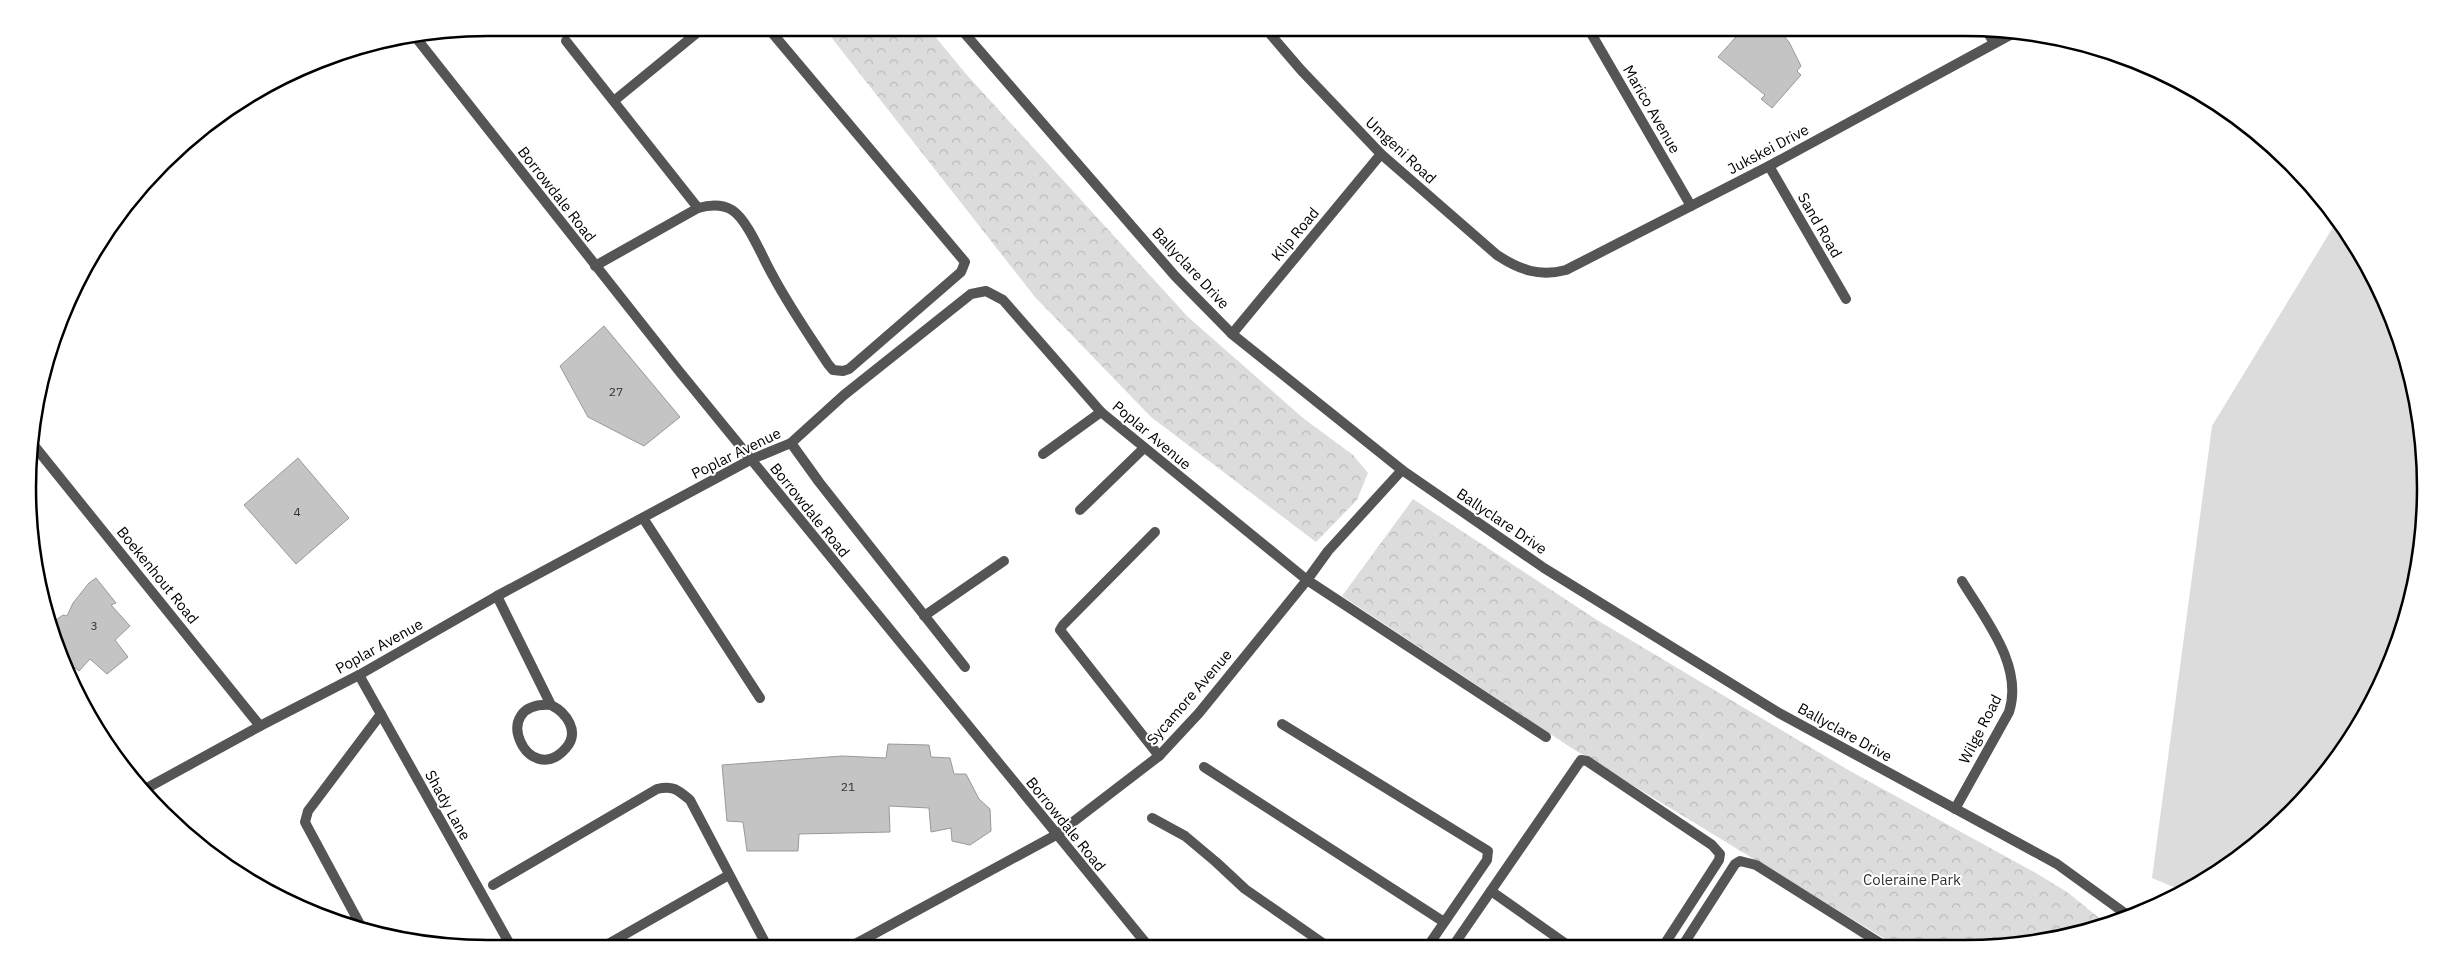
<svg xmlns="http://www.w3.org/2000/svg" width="2453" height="976" font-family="'IBM Plex Sans',sans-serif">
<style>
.green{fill:#dcdcdc}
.forest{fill:url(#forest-crowns)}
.building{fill:#c4c4c4;stroke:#999}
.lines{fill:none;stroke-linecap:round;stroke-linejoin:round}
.minor{stroke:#555;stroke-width:10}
.tertiary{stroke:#555;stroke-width:10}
.labels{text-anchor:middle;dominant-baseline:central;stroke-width:4;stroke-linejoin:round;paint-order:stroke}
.number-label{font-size:12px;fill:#313131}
.street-label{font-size:15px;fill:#000;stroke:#fff}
.park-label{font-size:15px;fill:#333;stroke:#fff}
.rim{fill:none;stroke:#000;stroke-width:2.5}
</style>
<defs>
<pattern id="forest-crowns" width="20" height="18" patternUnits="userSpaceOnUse" patternTransform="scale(1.25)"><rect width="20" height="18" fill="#dcdcdc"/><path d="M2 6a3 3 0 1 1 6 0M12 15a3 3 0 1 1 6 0" fill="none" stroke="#bbb"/></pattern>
</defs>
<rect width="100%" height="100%" fill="#fff"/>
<!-- green -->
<path class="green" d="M2338,219L2378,284L2410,369L2424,458L2422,548L2401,636L2348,744L2268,834L2183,891L2152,878L2212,426Z"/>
<!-- forest -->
<g class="forest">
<path d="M824,28H928L966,74L1188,317L1303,418L1353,455L1368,473L1357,500L1316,542L1151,417L1035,297Z"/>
<path d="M1413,499L1597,620L1850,771L2036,873L2067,892L2103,921L2025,945H1895L1570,747L1342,596Z"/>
</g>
<!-- building -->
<g class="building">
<path d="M1744,28H1777L1789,42L1801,66L1797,71L1801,75L1772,108L1761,99L1765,95L1718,57Z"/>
<path d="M604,326L680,417L644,446L588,417L560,366Z"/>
<path d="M298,458L349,518L296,564L244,505Z"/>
<path d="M96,578L116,603L111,605L130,626L115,640L128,657L107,674L90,659L79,671L60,656L50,624L63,615L67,616L73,603L89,583Z"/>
<path d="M888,744L929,745L931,757L950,758L954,774H966L979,799L990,809L991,831L970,845L952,841L951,828L931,832L929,808L889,806L890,832L799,834L798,851H747L743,822L727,821L722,765L842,756L886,758Z"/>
</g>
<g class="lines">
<!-- minor -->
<g class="minor">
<path d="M1265,28L1301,70L1381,154L1497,255C1520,270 1539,277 1566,270L1769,166L2010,35"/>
<path d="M1588,28L1691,206"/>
<path d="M1987,31L1994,43"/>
<path d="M417,39L679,371L1149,947"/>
<path d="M566,41L698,208C709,205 722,204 732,210C748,220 763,259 773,276C789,306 809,335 828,364L833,370L843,371L849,369L961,272L965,262L768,28"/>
<path d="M615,100L703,28"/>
<path d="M1769,166L1846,299"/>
<path d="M595,266L698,208"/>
<path d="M1232,334L1381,154"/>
<path d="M32,443L260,726"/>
<path d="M791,443L819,482L965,667"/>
<path d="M1043,454L1101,412"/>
<path d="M1080,510L1144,448"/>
<path d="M643,518L760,698"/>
<path d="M1155,532L1063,625L1060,630L1159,756"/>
<path d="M497,596L551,705C567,713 580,732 566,748C529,791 486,701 551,705"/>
<path d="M924,616L1004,561"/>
<path d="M359,675L512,948"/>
<path d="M1282,724L1488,851L1487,860L1428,946"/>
<path d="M1204,767L1444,922"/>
<path d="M147,788L260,726L359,675L497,596L750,460L791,443L844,395L971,294L986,291L1003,300L1101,412L1307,580L1546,737"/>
<path d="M1955,809L2009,712C2024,666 1985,619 1962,581"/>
<path d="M1152,818L1185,836L1216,862L1245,889L1327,946"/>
<path d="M493,885L657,789C673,785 678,790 690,800L768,948"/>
<path d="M1491,891L1569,946"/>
<path d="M362,928L307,826L305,822L308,811L381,714"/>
<path d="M1683,945L1735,864L1740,861L1756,865L1883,945"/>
<path d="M1453,946L1581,760L1587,761L1712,845L1720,854L1719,860L1664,945"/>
<path d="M601,948L729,875"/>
<path d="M848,948L1056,835L1159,756L1199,713L1307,580L1328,551L1402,470"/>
</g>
<!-- tertiary -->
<path class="tertiary" d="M960,28L1175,276L1232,334L1402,470L1544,568L1779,713L2057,864L2126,914"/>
</g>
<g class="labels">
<!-- number labels -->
<g class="number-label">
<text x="616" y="391">27</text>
<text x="297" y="511">4</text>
<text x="94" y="625">3</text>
<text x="848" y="786">21</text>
</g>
<!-- street labels -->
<g class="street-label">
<text transform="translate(1652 109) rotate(60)">Marico Avenue</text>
<text transform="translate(1768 149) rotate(-28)">Jukskei Drive</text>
<text transform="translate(1401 150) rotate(43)">Umgeni Road</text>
<text transform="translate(557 194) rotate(52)">Borrowdale Road</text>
<text transform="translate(1820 225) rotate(60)">Sand Road</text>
<text transform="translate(1295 234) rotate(-50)">Klip Road</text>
<text transform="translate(1191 268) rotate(47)">Ballyclare Drive</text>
<text transform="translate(1152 435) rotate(40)">Poplar Avenue</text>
<text transform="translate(736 453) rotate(-26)">Poplar Avenue</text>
<text transform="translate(810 510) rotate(51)">Borrowdale Road</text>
<text transform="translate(1502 521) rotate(34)">Ballyclare Drive</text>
<text transform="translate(158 575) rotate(51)">Boekenhout Road</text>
<text transform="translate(379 646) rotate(-29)">Poplar Avenue</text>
<text transform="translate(1189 697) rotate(-49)">Sycamore Avenue</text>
<text transform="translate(1980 729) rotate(-63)">Wilge Road</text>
<text transform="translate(1845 732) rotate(29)">Ballyclare Drive</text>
<text transform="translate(448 805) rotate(61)">Shady Lane</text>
<text transform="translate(1066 824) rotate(51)">Borrowdale Road</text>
</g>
<!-- park labels -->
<g class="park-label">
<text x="1912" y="879">Coleraine Park</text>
</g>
</g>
<!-- crop -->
<path d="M0 0H2453V976H0ZM488 36H1965A452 452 0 0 1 2417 488V488A452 452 0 0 1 1965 940H488A452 452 0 0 1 36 488V488A452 452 0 0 1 488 36Z" fill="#fff" fill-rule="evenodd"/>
<path class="rim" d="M488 36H1965A452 452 0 0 1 2417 488V488A452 452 0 0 1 1965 940H488A452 452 0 0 1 36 488V488A452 452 0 0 1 488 36Z"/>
</svg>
